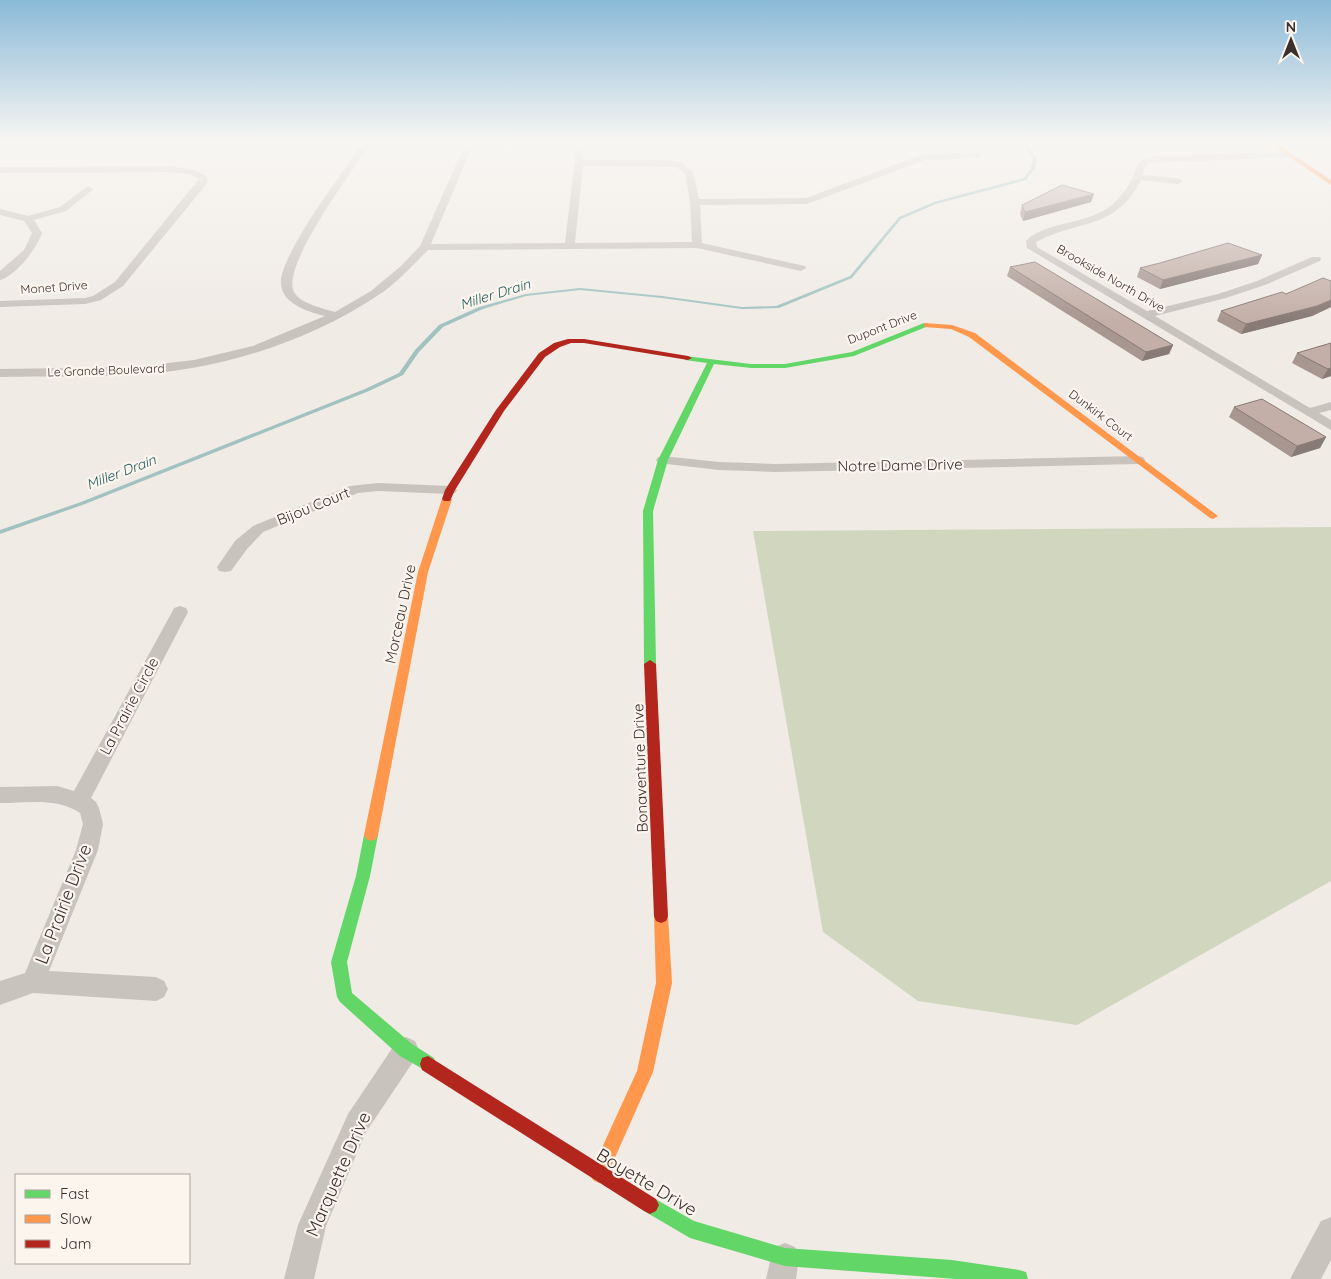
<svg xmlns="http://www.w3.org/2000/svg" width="1331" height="1279" font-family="Quicksand,sans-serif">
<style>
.green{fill:#d1d6bf}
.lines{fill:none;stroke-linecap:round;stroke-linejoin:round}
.stream{fill:#a1c2c1;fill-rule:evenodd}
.street{fill:#c9c3be;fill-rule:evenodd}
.fast{fill:#63d668;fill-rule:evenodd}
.slow{fill:#ff974d;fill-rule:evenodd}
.jam{fill:#b3261e;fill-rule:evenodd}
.wall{fill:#a89690}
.shaded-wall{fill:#887a75}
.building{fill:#c3afa7;stroke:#887a75}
.labels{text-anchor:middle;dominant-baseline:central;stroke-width:4.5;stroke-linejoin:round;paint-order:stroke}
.far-street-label{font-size:12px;fill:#3b302b;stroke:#fbf5ee}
.far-water-label{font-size:14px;font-style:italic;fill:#1f5a5e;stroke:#fbf5ee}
.street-label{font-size:15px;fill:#3b302b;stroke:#fbf5ee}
.near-street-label{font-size:18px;fill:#3b302b;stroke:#fbf5ee}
</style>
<rect width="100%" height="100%" fill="#f0ebe5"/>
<!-- green -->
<path class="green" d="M1331,527V881L1077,1025L918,1001L823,932L753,531Z"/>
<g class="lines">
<!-- stream -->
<path class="stream" d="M1020,142H1024L1037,158L1035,168L1026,180L936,204L901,219L852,278L779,308L742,309L662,298L580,290L526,296L483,309L443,327L419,352L403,375L369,391L85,504L0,534V530L81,502L365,389L399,373L415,350L439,325L479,307L526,294L580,288L662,296L742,307L776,306L850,276L899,217L934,202L1024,178L1031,168L1033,158Z"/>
<!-- street -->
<g class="street">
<path d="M364,142H372C356,166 280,266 294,292C301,304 322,308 335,312L371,291L401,266L420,246L466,142H474L431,244L565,243L577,142H585L583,160H669L682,163L693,172L699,199L806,198L921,155L978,152L982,155L978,158L925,160L807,204L700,205L702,243L805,266L806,268L801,271L697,248L428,250C412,266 396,284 377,296C306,343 218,370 133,375C89,377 44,376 0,377V369L134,367L194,360L253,346L325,316C309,312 282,304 281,284C278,257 346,167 364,142ZM583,166L676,167L685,173L690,202L692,242L575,243Z"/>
<path d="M1288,152L1291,153V157L1150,163L1145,166L1142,175L1178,178L1183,181L1178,184L1141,180C1117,227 1085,220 1044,238L1036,242L1037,247L1147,311L1218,294L1257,281L1312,257H1320L1321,259L1320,261L1265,285L1226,298L1155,316L1310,408L1331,402V410L1319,413L1331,420V430L1027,248L1026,241C1046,220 1089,226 1114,203C1121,196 1127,189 1131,181C1138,167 1134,161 1152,156Z"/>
<path d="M169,166L194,170L207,176L208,182L123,286L101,300L85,304L0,307V301L85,298L93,296L115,282L199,179L189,174L169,172L0,173V167Z"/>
<path d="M88,186L93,189L91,191L66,211L34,220L42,233C37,248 16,276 0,280V271L24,250L32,233L24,221L0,215V209L28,216L60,207Z"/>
<path d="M663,456L719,462L775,464L1138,456L1143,457L1145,460L1143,463L1138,464L775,472L719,470L658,463L656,460L658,457Z"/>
<path d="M378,483L450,486L455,487L457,490L455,493L450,494L378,491L358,493L263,532L247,549L231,571L225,572L219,571L217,567L235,541L253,526L350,486Z"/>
<path d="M180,606L186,608L188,612L91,798L96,802L99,808L103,824L98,850L49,971L156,977L164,981L168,989L164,997L156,1001L33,993L0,1005V981L25,973L76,850L83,824L80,813C57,797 26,803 0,803V787L57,786L74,791L172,612L174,608Z"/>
<path d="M406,1037L415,1041L419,1050L415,1059L366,1132L326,1226L314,1279H284L298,1225L348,1114L397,1041Z"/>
<path d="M1331,1217V1260L1321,1279H1290L1321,1221Z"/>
<path d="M785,1243L795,1247L799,1257L796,1279H766L771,1257L775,1247Z"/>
</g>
<!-- fast -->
<g class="fast">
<path d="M924,323L931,325L854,356L785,368H751L714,364L668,460L653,511L656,664L654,667H646L644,664L643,511L658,460L707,363L685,360V356L751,364H785L852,352Z"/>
<path d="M371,829L376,831L378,835L370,876L347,962L352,993L412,1044L434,1058L436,1064L434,1070L428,1072L400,1056L340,1002L337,997L331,962L356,876L364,835L366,831Z"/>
<path d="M650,1196L694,1221L785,1248L952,1260L1019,1270L1026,1272L1028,1279H956L785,1266L690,1238L644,1211L641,1205L644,1199Z"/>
</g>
<!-- slow -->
<g class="slow">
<path d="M1267,142H1274L1331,180V185Z"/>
<path d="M924,323L952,325L975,333L1218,516L1213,519L1210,518L969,337L951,329L924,327Z"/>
<path d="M447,496L452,499L428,572L378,835L376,839L371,841L366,839L364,835L418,572L442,499Z"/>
<path d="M661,909L666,911L668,916L672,983L653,1072L605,1180L599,1183L593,1180L590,1174L637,1071L656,983L654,916L656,911Z"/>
</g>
<!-- jam -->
<g class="jam">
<path d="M568,339H584L688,356L692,358L688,360L584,343H571L560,347L545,357L504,411L455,490L450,501H444L442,499L445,490L496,410L539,353L554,343Z"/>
<path d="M650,660L656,664L668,916L666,921L661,923L656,921L654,916L644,664Z"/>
<path d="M428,1056L656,1199L659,1205L656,1211L650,1214L644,1211L422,1070L420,1064L422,1058Z"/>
</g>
</g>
<!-- wall -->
<g class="wall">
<path d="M1091,202L1023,221L1020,214L1022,205Z"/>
<path d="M1262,255L1258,264L1160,289L1137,277L1140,268Z"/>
<path d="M1010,267L1173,345L1169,354L1142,361L1007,276Z"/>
<path d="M1331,281V307L1312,316L1241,334L1217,321L1221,311Z"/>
<path d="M1331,343V376L1322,379L1292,363L1297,353Z"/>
<path d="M1234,407L1326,437L1320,448L1291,457L1229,417Z"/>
</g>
<!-- shaded-wall -->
<g class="shaded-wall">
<path d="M1094,194L1091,202L1023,221L1025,212Z"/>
<path d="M1262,255L1258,264L1160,289L1163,280Z"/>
<path d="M1331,300V307L1312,316L1241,334L1246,324Z"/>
<path d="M1173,345L1169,354L1142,361L1146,352Z"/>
<path d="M1331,368V376L1322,379L1328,369Z"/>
<path d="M1326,437L1320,448L1291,457L1297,446Z"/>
</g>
<!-- building -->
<g class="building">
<path d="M1062,185L1094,194L1025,212L1022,205Z"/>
<path d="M1228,243L1262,255L1163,280L1140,268L1160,263Z"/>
<path d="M1035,262L1173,345L1146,352L1010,267Z"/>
<path d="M1323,278L1331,281V300L1317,306L1246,324L1221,311L1282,292L1286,294Z"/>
<path d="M1331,343V368L1328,369L1297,353Z"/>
<path d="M1262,399L1326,437L1297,446L1234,407Z"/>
</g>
<!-- sky -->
<linearGradient id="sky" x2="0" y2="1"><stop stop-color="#8bbad8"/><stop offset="0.44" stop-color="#f8f6f3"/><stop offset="1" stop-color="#f8f6f3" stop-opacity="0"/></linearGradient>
<rect width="1331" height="321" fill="url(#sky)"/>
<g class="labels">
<!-- far-street labels -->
<g class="far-street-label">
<text transform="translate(1111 278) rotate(30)">Brookside North Drive</text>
<text transform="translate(54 287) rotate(-4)">Monet Drive</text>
<text transform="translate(882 327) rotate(-21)">Dupont Drive</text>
<text transform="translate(106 370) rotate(-2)">Le Grande Boulevard</text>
<text transform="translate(1101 415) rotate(37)">Dunkirk Court</text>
</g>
<!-- far-water labels -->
<g class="far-water-label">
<text transform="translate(495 294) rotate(-17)">Miller Drain</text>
<text transform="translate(121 472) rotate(-21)">Miller Drain</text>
</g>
<!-- street labels -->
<g class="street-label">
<text transform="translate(900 465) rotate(-1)">Notre Dame Drive</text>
<text transform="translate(313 506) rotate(-22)">Bijou Court</text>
<text transform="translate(400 614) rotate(-78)">Morceau Drive</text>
<text transform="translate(129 706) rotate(-62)">La Prairie Circle</text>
<text transform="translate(640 768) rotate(-92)">Bonaventure Drive</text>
</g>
<!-- near-street labels -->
<g class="near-street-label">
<text transform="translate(63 904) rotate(-69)">La Prairie Drive</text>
<text transform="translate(338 1174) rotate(-66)">Marquette Drive</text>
<text transform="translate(647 1182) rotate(31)">Boyette Drive</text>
</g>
</g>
<!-- legend -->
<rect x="15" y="1174" width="175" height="90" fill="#fbf5ee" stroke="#aea6a0"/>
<rect x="25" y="1190" width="25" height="8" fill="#63d668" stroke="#aea6a0"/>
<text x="60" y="1199" font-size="15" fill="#3b302b">Fast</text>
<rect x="25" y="1215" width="25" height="8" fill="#ff974d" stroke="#aea6a0"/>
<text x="60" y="1224" font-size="15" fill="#3b302b">Slow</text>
<rect x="25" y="1240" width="25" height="8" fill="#b3261e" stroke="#aea6a0"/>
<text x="60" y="1249" font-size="15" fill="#3b302b">Jam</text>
<!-- north arrow -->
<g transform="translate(1291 40)" stroke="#fbf5ee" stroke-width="4" paint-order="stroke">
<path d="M0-4L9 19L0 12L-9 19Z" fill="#3b302b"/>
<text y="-8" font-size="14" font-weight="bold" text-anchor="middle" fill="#3b302b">N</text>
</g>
</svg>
